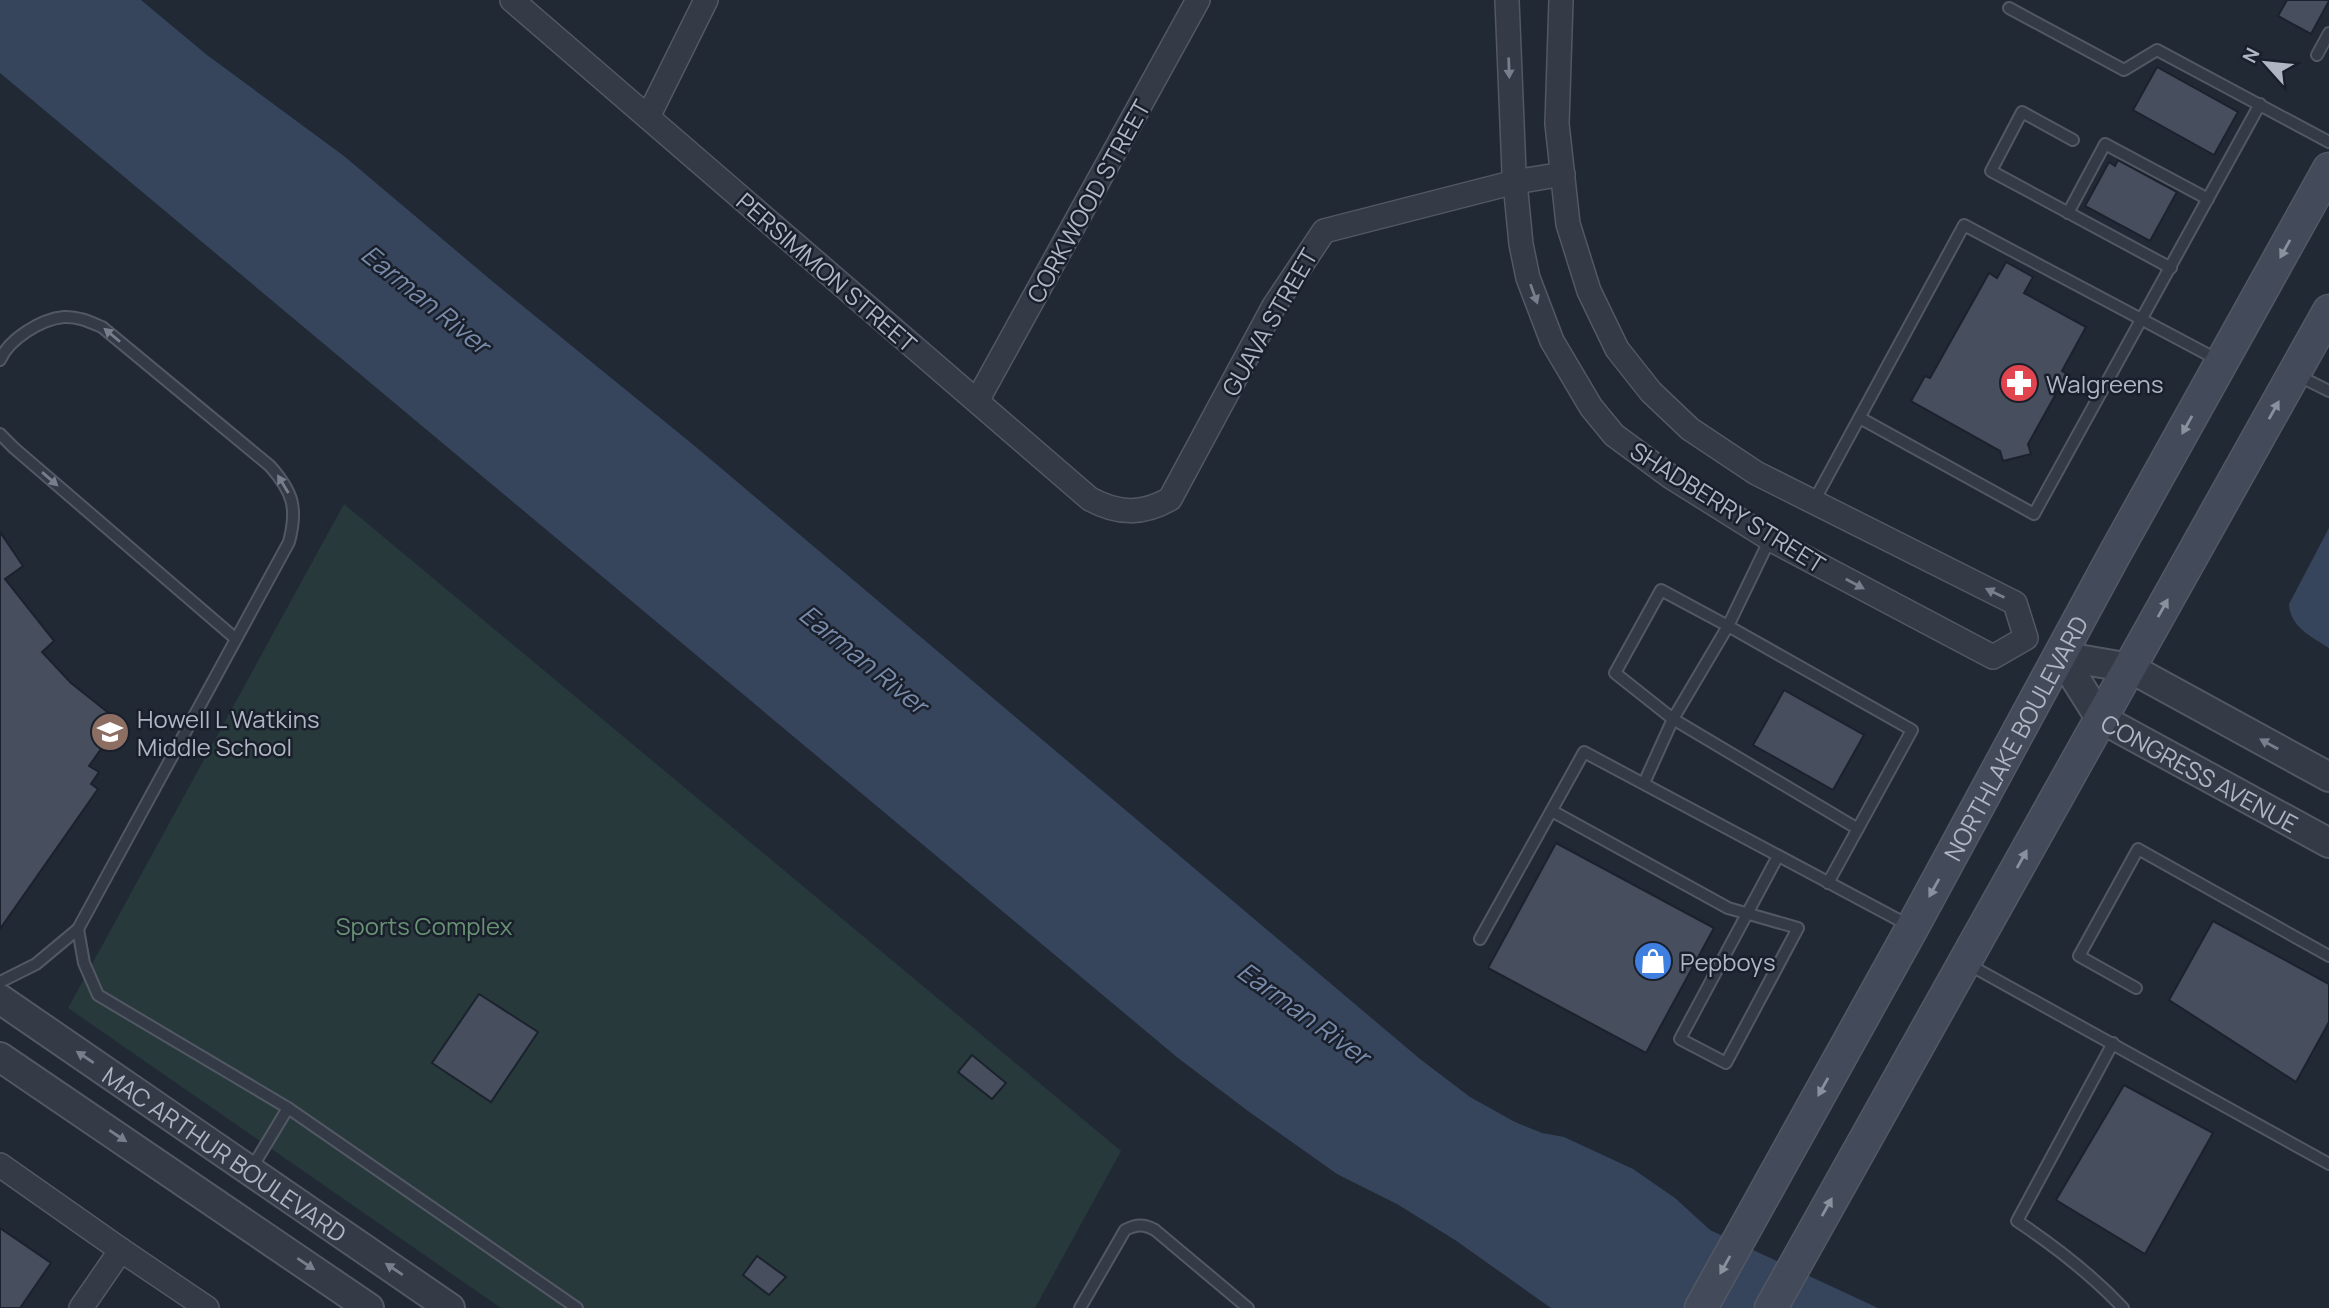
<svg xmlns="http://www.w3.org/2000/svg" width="2329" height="1308" font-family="Manrope,sans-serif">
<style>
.green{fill:#27393b}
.water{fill:#36445c}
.building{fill:#474f5f;stroke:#1c222d;stroke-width:2}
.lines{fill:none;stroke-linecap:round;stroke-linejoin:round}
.service-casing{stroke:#525864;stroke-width:14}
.minor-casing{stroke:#525864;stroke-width:26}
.tertiary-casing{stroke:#525864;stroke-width:32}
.secondary-casing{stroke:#525864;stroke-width:35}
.service{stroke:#343b46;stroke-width:10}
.minor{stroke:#343b46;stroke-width:23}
.tertiary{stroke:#343b46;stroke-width:28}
.secondary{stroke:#434a59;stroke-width:32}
.oneway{fill:#787e8b}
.oneway2{fill:#89909e}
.labels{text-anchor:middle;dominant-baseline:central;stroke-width:5;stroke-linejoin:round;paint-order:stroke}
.street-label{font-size:24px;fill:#afb5c3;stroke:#1a202b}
.poi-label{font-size:24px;fill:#afb5c3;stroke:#1a202b;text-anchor:start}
.park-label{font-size:24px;fill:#689274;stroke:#1a202b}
.water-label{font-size:26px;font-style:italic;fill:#788baa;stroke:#1a202b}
</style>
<rect width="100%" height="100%" fill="#212935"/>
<!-- green -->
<path class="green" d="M344,504L1121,1151L1035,1308H501L68,1008Z"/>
<!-- water -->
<g class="water">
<path d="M0,0H141L207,55L344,156L492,281L696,447L1420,1059L1470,1097L1515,1122L1542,1133L1564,1137L1633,1169L1675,1198L1710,1230L1878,1308H1551L1455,1240L1397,1204L1337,1174L1248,1111L1178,1058L0,73Z"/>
<path d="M2329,528V648C2312,637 2290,627 2289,604Z"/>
</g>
<!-- building -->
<g class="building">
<path d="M2287,0H2329V1L2311,34L2278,16Z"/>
<path d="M2157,67L2238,112L2214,155L2133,110Z"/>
<path d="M2118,160L2177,192L2150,241L2085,206L2109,162L2115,166Z"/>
<path d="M2006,262L2033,277L2024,293L2086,327L2062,371L2067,374L2028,444L2031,454L2003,461L2000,451L1911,401L1925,376L1930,378L1989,273L1997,278Z"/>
<path d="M0,532L23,566L5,579L54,641L42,652L71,683L120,722L89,766L99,772L91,784L98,789L0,929Z"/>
<path d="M1784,690L1864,735L1833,790L1753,745Z"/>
<path d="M1556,843L1714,928L1646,1053L1488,968Z"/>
<path d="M2213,921L2329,984V1022L2296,1082L2169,1000Z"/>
<path d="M479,994L538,1032L491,1102L432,1063Z"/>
<path d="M972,1055L1006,1083L992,1099L958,1072Z"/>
<path d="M2124,1085L2213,1133L2145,1254L2056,1200Z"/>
<path d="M0,1228L51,1263L20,1308H0Z"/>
<path d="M757,1256L786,1277L769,1295L743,1275Z"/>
</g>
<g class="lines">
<defs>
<g id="service">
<path d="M2009,8L2124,70L2157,50L2329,142"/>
<path d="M2317,55L2329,33"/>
<path d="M2073,140L2022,112L1991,171L2171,268"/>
<path d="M2068,213L2105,144L2208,199"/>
<path d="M0,360C9,339 41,319 64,317C77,316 90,322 102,327L270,466C293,492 298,508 289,542L78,929"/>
<path d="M2297,375L2329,391"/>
<path d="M1860,418L2034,514L2260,104"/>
<path d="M0,434L14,448L236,639"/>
<path d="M1813,503L1964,225L2220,361"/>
<path d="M1644,783L1673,719L1728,626L1770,539"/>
<path d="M1552,811L1728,908L1798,928L1726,1063L1680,1039L1778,856"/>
<path d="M1828,883L1912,730L1728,626L1661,590L1615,673L1673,719L1858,829"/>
<path d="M1480,939L1584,752L1910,926"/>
<path d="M1966,963L2329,1164"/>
<path d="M0,982L36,964L78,929L84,963L98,995L288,1108L577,1308"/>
<path d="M2136,988L2079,956L2138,849L2329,956"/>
<path d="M2113,1043L2017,1221C2056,1247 2091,1274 2123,1308"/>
<path d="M250,1171L288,1108"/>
<path d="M1080,1308L1125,1230C1137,1224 1144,1224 1155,1230L1248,1308"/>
</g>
<g id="minor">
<path d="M512,0L1090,499C1118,514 1142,515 1170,499L1274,306L1324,231L1515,182L1563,174"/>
<path d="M1507,0L1514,172L1521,244L1528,278L1552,341L1591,407L1614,435L1671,477L1770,539L1993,657L2026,638L2015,603L1756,473L1690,429L1651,392L1617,349L1589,291L1568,224L1557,124L1561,0"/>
<path d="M648,117L706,0"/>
<path d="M977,401L1198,0"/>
<path d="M0,1165L121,1250L207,1308"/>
<path d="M81,1308L121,1250"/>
</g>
<g id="tertiary">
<path id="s1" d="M2061,656L2100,718L2329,843"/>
<path d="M2061,656L2130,668L2329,777"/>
<path id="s2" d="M0,999L450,1308"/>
<path d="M0,1057L369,1308"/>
</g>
<g id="secondary">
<path id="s3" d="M1701,1308L1912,928L2113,557L2329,169"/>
<path d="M1771,1308L2329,311"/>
</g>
</defs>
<!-- service casing -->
<use href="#service" class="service-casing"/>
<!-- minor casing -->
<use href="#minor" class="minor-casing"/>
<!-- tertiary casing -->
<use href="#tertiary" class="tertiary-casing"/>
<!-- secondary casing -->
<use href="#secondary" class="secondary-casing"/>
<!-- service -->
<use href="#service" class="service"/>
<!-- minor -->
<use href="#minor" class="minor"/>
<!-- tertiary -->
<use href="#tertiary" class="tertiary"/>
<!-- secondary -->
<use href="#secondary" class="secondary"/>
</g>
<!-- one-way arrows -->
<defs><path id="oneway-solid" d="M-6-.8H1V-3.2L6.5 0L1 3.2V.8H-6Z" transform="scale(1.75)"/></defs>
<g class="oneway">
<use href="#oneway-solid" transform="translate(1509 68) rotate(88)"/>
<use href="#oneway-solid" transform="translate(1534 294) rotate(70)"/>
<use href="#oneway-solid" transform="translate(112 335) rotate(-140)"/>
<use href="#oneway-solid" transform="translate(50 479) rotate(41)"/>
<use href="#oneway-solid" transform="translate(283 484) rotate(-121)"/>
<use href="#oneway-solid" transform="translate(1855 584) rotate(28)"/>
<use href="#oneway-solid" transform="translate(1995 593) rotate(-154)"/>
<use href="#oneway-solid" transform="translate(2269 744) rotate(-151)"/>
<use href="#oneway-solid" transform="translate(85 1057) rotate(-146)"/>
<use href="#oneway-solid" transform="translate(118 1136) rotate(34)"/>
<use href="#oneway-solid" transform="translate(306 1264) rotate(34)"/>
<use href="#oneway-solid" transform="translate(394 1269) rotate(-146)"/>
</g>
<g class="oneway2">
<use href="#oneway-solid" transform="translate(2285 249) rotate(119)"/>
<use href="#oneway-solid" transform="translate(2274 410) rotate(-61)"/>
<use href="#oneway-solid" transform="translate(2187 425) rotate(119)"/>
<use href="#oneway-solid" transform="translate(2163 608) rotate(-61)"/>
<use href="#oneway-solid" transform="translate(2022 859) rotate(-61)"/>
<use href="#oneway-solid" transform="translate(1934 888) rotate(119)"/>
<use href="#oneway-solid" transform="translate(1823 1087) rotate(119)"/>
<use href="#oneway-solid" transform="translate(1827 1207) rotate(-61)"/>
<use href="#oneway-solid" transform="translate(1725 1265) rotate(119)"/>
</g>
<!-- icons -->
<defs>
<symbol id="pharmacy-disc" viewBox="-11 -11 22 22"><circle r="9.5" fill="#e0444e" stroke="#1a202b"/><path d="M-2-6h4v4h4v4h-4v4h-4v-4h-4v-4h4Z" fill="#fff"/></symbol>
<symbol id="school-disc" viewBox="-11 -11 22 22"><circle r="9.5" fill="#8d6e63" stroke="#1a202b"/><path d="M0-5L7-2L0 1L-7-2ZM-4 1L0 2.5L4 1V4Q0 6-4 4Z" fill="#fff"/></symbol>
<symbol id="shop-disc" viewBox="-11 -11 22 22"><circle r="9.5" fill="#3f7fe0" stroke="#1a202b"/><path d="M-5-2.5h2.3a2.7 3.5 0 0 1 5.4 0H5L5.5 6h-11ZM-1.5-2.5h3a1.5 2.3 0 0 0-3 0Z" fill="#fff"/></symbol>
</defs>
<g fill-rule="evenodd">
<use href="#pharmacy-disc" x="1997" y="361" width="44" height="44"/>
<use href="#school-disc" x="88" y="710" width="44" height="44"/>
<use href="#shop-disc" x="1631" y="939" width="44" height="44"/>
</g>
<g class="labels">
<!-- street labels -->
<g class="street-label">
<text transform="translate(1088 201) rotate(-61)">CORKWOOD STREET</text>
<text transform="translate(827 272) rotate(41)">PERSIMMON STREET</text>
<text transform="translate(1269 322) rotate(-60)">GUAVA STREET</text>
<text transform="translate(1728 507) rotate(32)">SHADBERRY STREET</text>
<text stroke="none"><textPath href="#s3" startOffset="651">NORTHLAKE BOULEVARD</textPath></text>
<text stroke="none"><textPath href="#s1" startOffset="187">CONGRESS AVENUE</textPath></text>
<text stroke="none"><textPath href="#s2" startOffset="273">MAC ARTHUR BOULEVARD</textPath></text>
</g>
<!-- poi labels -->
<g class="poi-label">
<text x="2046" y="383">Walgreens</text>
<text x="137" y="718">Howell L Watkins<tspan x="137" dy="28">Middle School</tspan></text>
<text x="1680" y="961">Pepboys</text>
</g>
<!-- park labels -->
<g class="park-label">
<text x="424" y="925">Sports Complex</text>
</g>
<!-- water labels -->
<g class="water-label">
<text transform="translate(426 299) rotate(39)">Earman River</text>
<text transform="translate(864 659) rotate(39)">Earman River</text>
<text transform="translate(1304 1013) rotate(36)">Earman River</text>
</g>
</g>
<!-- north arrow -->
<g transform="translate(2266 63) rotate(297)" stroke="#1a202b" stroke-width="5" paint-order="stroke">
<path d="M0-5L12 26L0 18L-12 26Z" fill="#afb5c3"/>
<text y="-10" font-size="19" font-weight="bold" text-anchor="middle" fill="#afb5c3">N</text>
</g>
</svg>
